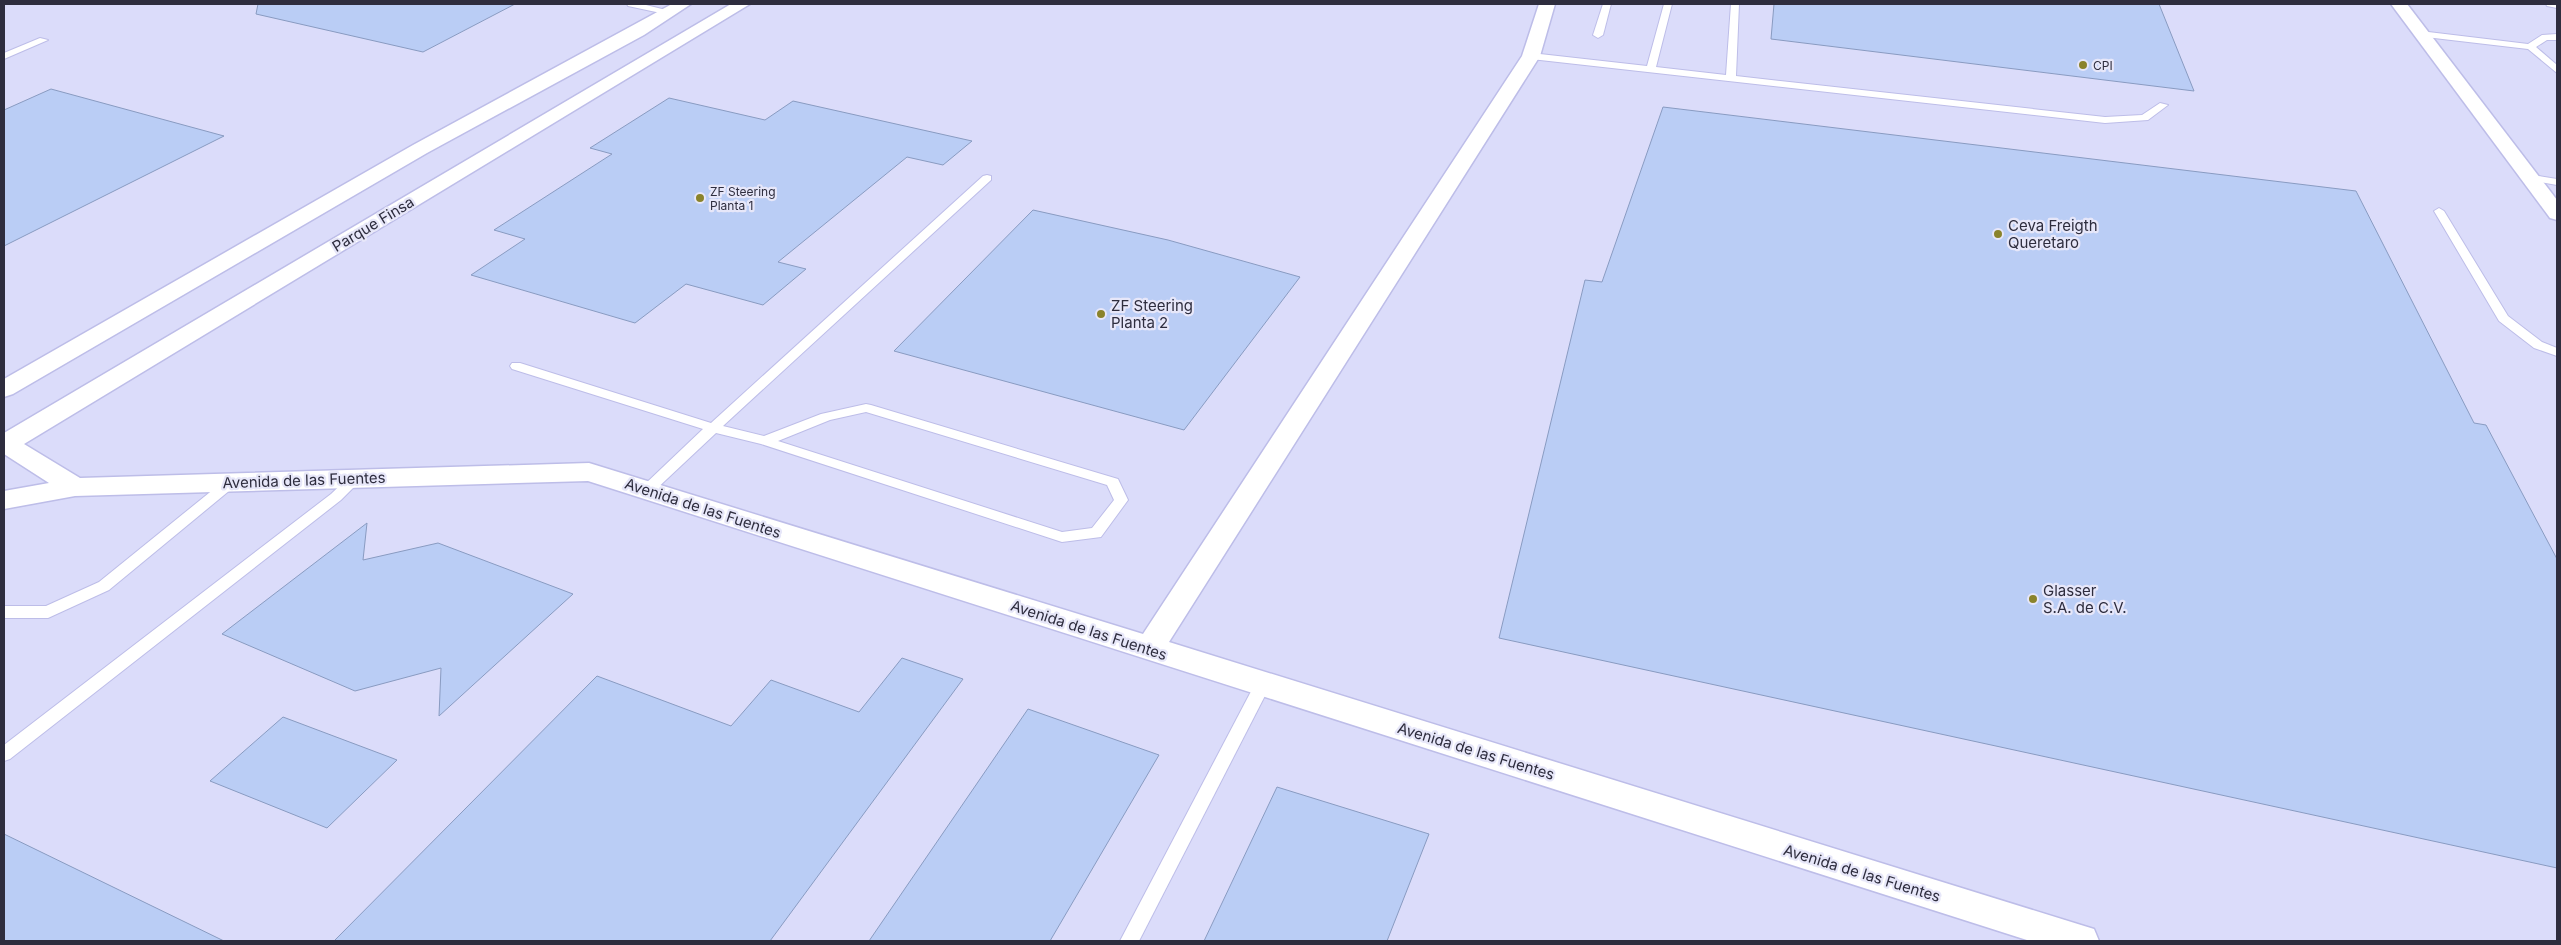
<svg xmlns="http://www.w3.org/2000/svg" width="2561" height="945" font-family="Inter,sans-serif">
<style>
.built{fill:#dbdcfa}
.building{fill:#bacdf5;stroke:#899bc1}
.lines{fill:none;stroke-linecap:round;stroke-linejoin:round}
.service-casing{stroke:#bdbde8;stroke-width:2}
.minor-casing{stroke:#bdbde8;stroke-width:3}
.service{fill:#fff;fill-rule:evenodd}
.minor{fill:#fff;fill-rule:evenodd}
.poi-dot{fill:#8a832b;stroke:#e7e7f9;stroke-width:2}
.labels{text-anchor:middle;dominant-baseline:central;stroke-width:4.5;stroke-linejoin:round;paint-order:stroke}
.far-poi-label{font-size:12px;fill:#2e2d3e;stroke:#e7e7f9;text-anchor:start}
.street-label{font-size:15px;fill:#2e2d3e;stroke:#e7e7f9}
.poi-label{font-size:15px;fill:#2e2d3e;stroke:#e7e7f9;text-anchor:start}
</style>
<rect width="100%" height="100%" fill="#e7e7f9"/>
<!-- built -->
<rect class="built" x="4" y="4" width="2553" height="937"/>
<!-- building -->
<g class="building">
<path d="M258,4H515L423,52L256,14Z"/>
<path d="M1774,4H2159L2194,91L1771,39Z"/>
<path d="M51,89L224,136L4,246V110Z"/>
<path d="M669,98L765,120L793,101L972,141L943,165L907,157L778,262L806,269L763,305L686,284L635,323L471,275L525,239L494,230L612,154L590,148Z"/>
<path d="M1663,107L2356,191L2474,423L2486,425L2557,559V868L1499,638L1585,280L1602,282Z"/>
<path d="M1033,210L1168,240L1300,277L1184,430L894,351Z"/>
<path d="M367,523L363,560L438,543L573,594L439,716L441,668L355,691L222,634Z"/>
<path d="M902,658L963,679L770,941H334L597,676L731,726L771,680L859,712Z"/>
<path d="M1028,709L1159,755L1050,941H869Z"/>
<path d="M283,717L392,758L397,760L327,828L210,781Z"/>
<path d="M1277,787L1429,834L1387,941H1204Z"/>
<path d="M4,834L224,941H4Z"/>
</g>
<g class="lines">
<defs>
<g id="service">
<path d="M627,4H642L674,12L670,15L628,6Z"/>
<path d="M1603,4H1611L1603,35L1598,38L1593,35Z"/>
<path d="M1664,4H1672L1656,67L1726,75L1731,4H1739L1736,76L2105,117L2142,115L2160,103L2168,105L2148,120L2105,123L1531,59L1526,56L1531,53L1647,66Z"/>
<path d="M2546,4H2557V8L2547,6Z"/>
<path d="M2420,31L2528,44L2542,35L2557,34V40H2547L2536,47L2557,65V73L2528,49L2417,36L2416,34Z"/>
<path d="M40,38L48,40L4,59V53Z"/>
<path d="M987,175L991,176V180L723,426L764,436L821,414L866,404L871,405L1118,479L1128,500L1101,537L1062,542L761,444L716,433L652,493H642L640,490L642,487L703,429L512,369L510,366L512,363H520L711,423L983,176ZM866,412L1107,485L1114,500L1092,528L1062,532L778,441L830,420Z"/>
<path d="M2532,175L2557,179V185L2528,180L2527,178Z"/>
<path d="M2439,208L2444,211L2508,316L2542,342L2557,348V356L2534,348L2499,321L2434,211Z"/>
<path d="M355,474L362,479L341,500L10,759L4,761V745L331,494L350,476Z"/>
<path d="M230,478L237,483L235,486L109,590L48,618H4V606H46L99,582L225,480Z"/>
<path d="M1263,678L1269,680L1271,684L1139,941H1120L1257,680Z"/>
</g>
<g id="minor">
<path d="M672,4H691L644,35L427,153L13,394L4,397V379L413,145Z"/>
<path d="M731,4H750L24,444L80,478L589,463L1143,634L1522,56L1539,4H1555L1540,56L1169,642L2081,925L2094,929L2099,941H2030L588,481L75,496L4,509V491L49,483L4,454V433Z"/>
<path d="M2391,4H2407L2557,200V220L2550,218Z"/>
</g>
</defs>
<!-- service casing -->
<use href="#service" class="service-casing"/>
<!-- minor casing -->
<use href="#minor" class="minor-casing"/>
<!-- service -->
<use href="#service" class="service"/>
<!-- minor -->
<use href="#minor" class="minor"/>
</g>
<!-- markers -->
<g class="poi-dot">
<circle cx="2083" cy="65" r="5"/>
<circle cx="700" cy="198" r="5"/>
<circle cx="1998" cy="234" r="5"/>
<circle cx="1101" cy="314" r="5"/>
<circle cx="2033" cy="599" r="5"/>
</g>
<g class="labels">
<!-- far-poi labels -->
<g class="far-poi-label">
<text x="2093" y="65">CPI</text>
<text x="710" y="191">ZF Steering<tspan x="710" dy="14">Planta 1</tspan></text>
</g>
<!-- street labels -->
<g class="street-label">
<text transform="translate(373 224) rotate(-31)">Parque Finsa</text>
<text transform="translate(304 480) rotate(-2)">Avenida de las Fuentes</text>
<text transform="translate(703 508) rotate(18)">Avenida de las Fuentes</text>
<text transform="translate(1089 630) rotate(18)">Avenida de las Fuentes</text>
<text transform="translate(1476 751) rotate(17)">Avenida de las Fuentes</text>
<text transform="translate(1862 873) rotate(17)">Avenida de las Fuentes</text>
</g>
<!-- poi labels -->
<g class="poi-label">
<text x="2008" y="225">Ceva Freigth<tspan x="2008" dy="17">Queretaro</tspan></text>
<text x="1111" y="305">ZF Steering<tspan x="1111" dy="17">Planta 2</tspan></text>
<text x="2043" y="590">Glasser<tspan x="2043" dy="17">S.A. de C.V.</tspan></text>
</g>
</g>
<!-- border -->
<rect width="2561" height="945" fill="none" stroke="#2e2d3e" stroke-width="10"/>
</svg>
